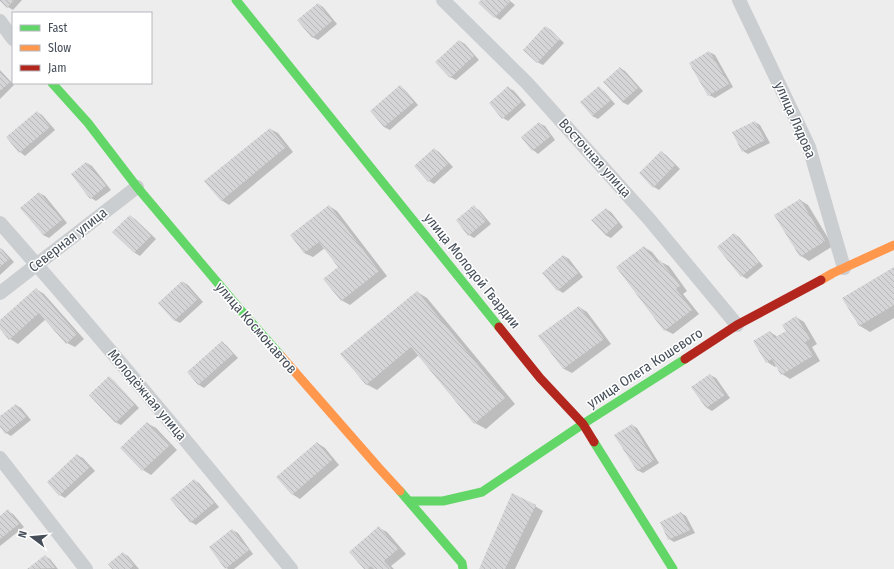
<svg xmlns="http://www.w3.org/2000/svg" width="894" height="569" font-family="'Fira Sans Condensed',sans-serif">
<style>
.shadow{fill:#0003}
.building{fill:url(#building-back-hatch)}
.lines{fill:none;stroke-linecap:round;stroke-linejoin:round}
.street{stroke:#cbced1;stroke-width:14}
.fast{stroke:#63d668;stroke-width:9}
.slow{stroke:#ff974d;stroke-width:9}
.jam{stroke:#b3261e;stroke-width:9}
.labels{text-anchor:middle;dominant-baseline:central;stroke-width:3;stroke-linejoin:round;paint-order:stroke}
.street-label{font-size:14px;fill:#454e59;stroke:#fff}
</style>
<defs>
<pattern id="building-back-hatch" width="6" height="6" patternUnits="userSpaceOnUse"><rect width="6" height="6" fill="#d5d5d7"/><path d="M-1 5l2 2M0 0l6 6M5-1l2 2" fill="none" stroke="#b8b8bb"/></pattern>
</defs>
<rect width="100%" height="100%" fill="#eeeded"/>
<!-- shadow -->
<g class="shadow">
<path d="M0,0H22L13,10L8,7Z"/>
<path d="M483,0H509L515,5L500,20L495,17L480,3Z"/>
<path d="M318,4L323,7L337,24L318,40L312,37Z"/>
<path d="M546,27L551,30L564,43L543,65L537,62Z"/>
<path d="M460,41L465,44L479,60L456,80L450,77Z"/>
<path d="M709,52L715,55L733,87L715,98L709,95Z"/>
<path d="M620,68L625,71L643,91L628,105L622,102Z"/>
<path d="M0,70L14,85L0,99Z"/>
<path d="M400,86L405,90L418,105L390,130L384,127L371,111Z"/>
<path d="M508,87L514,91L526,105L508,121L503,118Z"/>
<path d="M599,88L604,91L615,104L598,119L592,116Z"/>
<path d="M37,112L42,115L55,130L25,156L20,152L7,137Z"/>
<path d="M755,122L760,125L770,143L748,154L743,151Z"/>
<path d="M539,123L545,126L555,140L538,154L533,150L522,137Z"/>
<path d="M270,129L278,133L293,152L229,205L221,200Z"/>
<path d="M434,149L439,152L453,167L434,184L429,181Z"/>
<path d="M661,152L666,155L680,169L659,190L654,187Z"/>
<path d="M87,163L92,166L111,190L96,201L91,198Z"/>
<path d="M39,193L45,196L67,223L49,238L43,235Z"/>
<path d="M800,200L808,205L833,246L809,261L801,256Z"/>
<path d="M329,206L337,211L387,276L350,305L341,300L340,267L325,248L313,257L304,253L291,235Z"/>
<path d="M474,207L479,210L491,224L474,238L469,235Z"/>
<path d="M606,209L611,212L623,227L611,238L605,235Z"/>
<path d="M130,216L135,219L156,239L140,256L135,253L114,232Z"/>
<path d="M734,234L739,237L763,266L747,279L742,276L718,247Z"/>
<path d="M644,247L652,252L660,262H661L669,266L687,291L683,294L699,314L673,334L665,330Z"/>
<path d="M0,248L3,250L14,262L0,275Z"/>
<path d="M564,256L569,259L583,277L563,293L558,290Z"/>
<path d="M894,268V318L870,332L860,326L843,299Z"/>
<path d="M183,282L188,285L203,302L180,323L174,320Z"/>
<path d="M36,289L44,294L84,339L75,347L67,343L46,319L18,344L10,339L0,328V322Z"/>
<path d="M417,292L427,298L515,404L486,429L475,423L419,355L377,390L366,384Z"/>
<path d="M579,307L587,312L611,344L572,373L564,369L540,337Z"/>
<path d="M796,317L804,322L817,344L812,347L820,361L790,379L782,374L777,365L775,367L767,362L770,332L778,337L787,331Z"/>
<path d="M222,342L227,346L238,358L204,388L199,385L188,372Z"/>
<path d="M710,375L716,378L730,398L712,411L707,408L693,387Z"/>
<path d="M109,377L114,381L139,408L121,425L115,422Z"/>
<path d="M16,405L21,408L31,420L11,436L6,433L0,425V418Z"/>
<path d="M147,423L156,428L177,450L151,475L143,470Z"/>
<path d="M632,425L637,428L659,463L643,473L637,470Z"/>
<path d="M317,443L325,448L339,465L300,499L292,494Z"/>
<path d="M77,455L83,458L95,471L65,498L60,495L48,483Z"/>
<path d="M194,480L199,483L219,507L196,525L191,522Z"/>
<path d="M535,506L543,511L515,569H480Z"/>
<path d="M8,511L13,514L24,527L0,546V517Z"/>
<path d="M681,513L686,516L695,533L674,542L669,539Z"/>
<path d="M379,528L387,532L406,554L391,566L394,569H365Z"/>
<path d="M232,530L238,533L253,554L234,569H228L226,568Z"/>
<path d="M123,553L128,556L139,569H113Z"/>
<path d="M45,556L50,559L58,569H28Z"/>
</g>
<!-- building -->
<g class="building">
<path d="M0,0H14L7,8L0,1Z"/>
<path d="M481,0H508L510,2L494,18L478,3Z"/>
<path d="M318,3L332,21L312,38L297,20Z"/>
<path d="M545,26L560,39L537,63L523,50Z"/>
<path d="M459,40L474,56L450,78L435,62Z"/>
<path d="M709,51L729,84L708,96L689,63Z"/>
<path d="M620,67L638,88L622,102L603,82Z"/>
<path d="M0,71L10,82L0,91Z"/>
<path d="M400,85L414,102L384,127L370,111Z"/>
<path d="M508,86L521,102L502,119L489,103Z"/>
<path d="M599,86L611,100L592,116L580,102Z"/>
<path d="M37,111L50,127L19,153L6,137Z"/>
<path d="M755,121L765,140L742,152L732,132Z"/>
<path d="M539,122L551,136L532,151L521,137Z"/>
<path d="M270,128L286,147L221,201L204,181Z"/>
<path d="M434,148L448,164L428,182L414,166Z"/>
<path d="M661,151L675,165L653,188L639,173Z"/>
<path d="M86,162L106,186L90,199L71,174Z"/>
<path d="M39,192L62,220L43,235L20,208Z"/>
<path d="M800,199L825,241L800,257L774,215Z"/>
<path d="M329,205L379,271L341,301L323,279L338,267L319,242L304,253L290,235Z"/>
<path d="M474,205L486,221L468,236L456,220Z"/>
<path d="M606,208L618,223L605,235L591,220Z"/>
<path d="M130,215L151,236L134,253L112,232Z"/>
<path d="M734,233L759,262L741,277L717,247Z"/>
<path d="M644,246L657,263L660,260L680,286L676,289L692,310L664,331L616,267Z"/>
<path d="M0,248L9,259L0,267Z"/>
<path d="M563,255L578,273L557,291L542,273Z"/>
<path d="M894,267V305L859,326L842,298Z"/>
<path d="M182,281L198,299L174,321L158,303Z"/>
<path d="M36,288L77,334L66,344L39,313L9,340L0,329V320Z"/>
<path d="M417,291L505,398L474,424L411,347L366,385L340,354Z"/>
<path d="M579,306L604,339L563,369L538,336Z"/>
<path d="M796,316L810,339L805,342L813,356L781,375L772,359L766,363L753,341L770,331L774,338L786,331L782,325Z"/>
<path d="M222,341L233,354L198,385L187,372Z"/>
<path d="M710,374L725,395L706,408L691,387Z"/>
<path d="M109,376L135,404L115,423L89,395Z"/>
<path d="M16,404L26,417L5,434L0,427V416Z"/>
<path d="M147,422L170,445L142,471L120,448Z"/>
<path d="M632,424L654,460L637,471L614,435Z"/>
<path d="M317,442L332,460L292,495L276,477Z"/>
<path d="M77,454L90,467L59,496L47,482Z"/>
<path d="M194,479L214,503L190,523L170,499Z"/>
<path d="M512,493L536,505L505,569H479Z"/>
<path d="M8,509L19,524L0,539V516Z"/>
<path d="M681,512L690,530L668,540L660,522Z"/>
<path d="M379,526L398,549L384,561L391,569H374L371,566L368,569H364L349,552Z"/>
<path d="M232,529L249,550L225,569L209,547Z"/>
<path d="M123,552L134,565L130,569H112L108,564Z"/>
<path d="M45,555L55,568L27,569Z"/>
</g>
<g class="lines">
<!-- street -->
<g class="street">
<path d="M443,0L527,83L649,219L737,325"/>
<path d="M739,0L809,147L844,268"/>
<path d="M0,21L13,39"/>
<path d="M0,223C100,336 196,452 291,569"/>
<path d="M0,293L137,187"/>
<path d="M0,458L86,569"/>
</g>
<!-- fast -->
<g class="fast">
<path d="M236,0L499,327"/>
<path d="M52,83L88,123L137,187L238,307L281,356"/>
<path d="M594,442L673,569"/>
<path d="M400,491L462,563L463,569"/>
<path d="M410,501H443L482,492L583,424L685,359"/>
</g>
<!-- slow -->
<g class="slow">
<path d="M821,280L833,273L894,245"/>
<path d="M281,356L378,467L400,491"/>
</g>
<!-- jam -->
<g class="jam">
<path d="M499,327L540,378L583,424L594,442"/>
<path d="M685,359L737,325L821,280"/>
</g>
</g>
<g class="labels">
<!-- street labels -->
<g class="street-label">
<text transform="translate(795 120) rotate(66)">улица Лядова</text>
<text transform="translate(595 158) rotate(48)">Восточная улица</text>
<text transform="translate(68 240) rotate(-38)">Северная улица</text>
<text transform="translate(472 271) rotate(51)">улица Молодой Гвардии</text>
<text transform="translate(256 328) rotate(49)">улица Космонавтов</text>
<text transform="translate(645 368) rotate(-33)">улица Олега Кошевого</text>
<text transform="translate(147 395) rotate(50)">Молодёжная улица</text>
</g>
</g>
<!-- legend -->
<rect x="12" y="12" width="140" height="72" fill="#ffffff" stroke="#b5b8bd"/>
<rect x="20" y="25" width="20" height="6" fill="#63d668" stroke="#b5b8bd"/>
<text x="48" y="32" font-size="12" fill="#454e59">Fast</text>
<rect x="20" y="45" width="20" height="6" fill="#ff974d" stroke="#b5b8bd"/>
<text x="48" y="52" font-size="12" fill="#454e59">Slow</text>
<rect x="20" y="65" width="20" height="6" fill="#b3261e" stroke="#b5b8bd"/>
<text x="48" y="72" font-size="12" fill="#454e59">Jam</text>
<!-- north arrow -->
<g transform="translate(32 537) rotate(286)" stroke="#ffffff" stroke-width="3" paint-order="stroke">
<path d="M0-3L7 15L0 10L-7 15Z" fill="#454e59"/>
<text y="-6" font-size="11" font-weight="bold" text-anchor="middle" fill="#454e59">N</text>
</g>
</svg>
